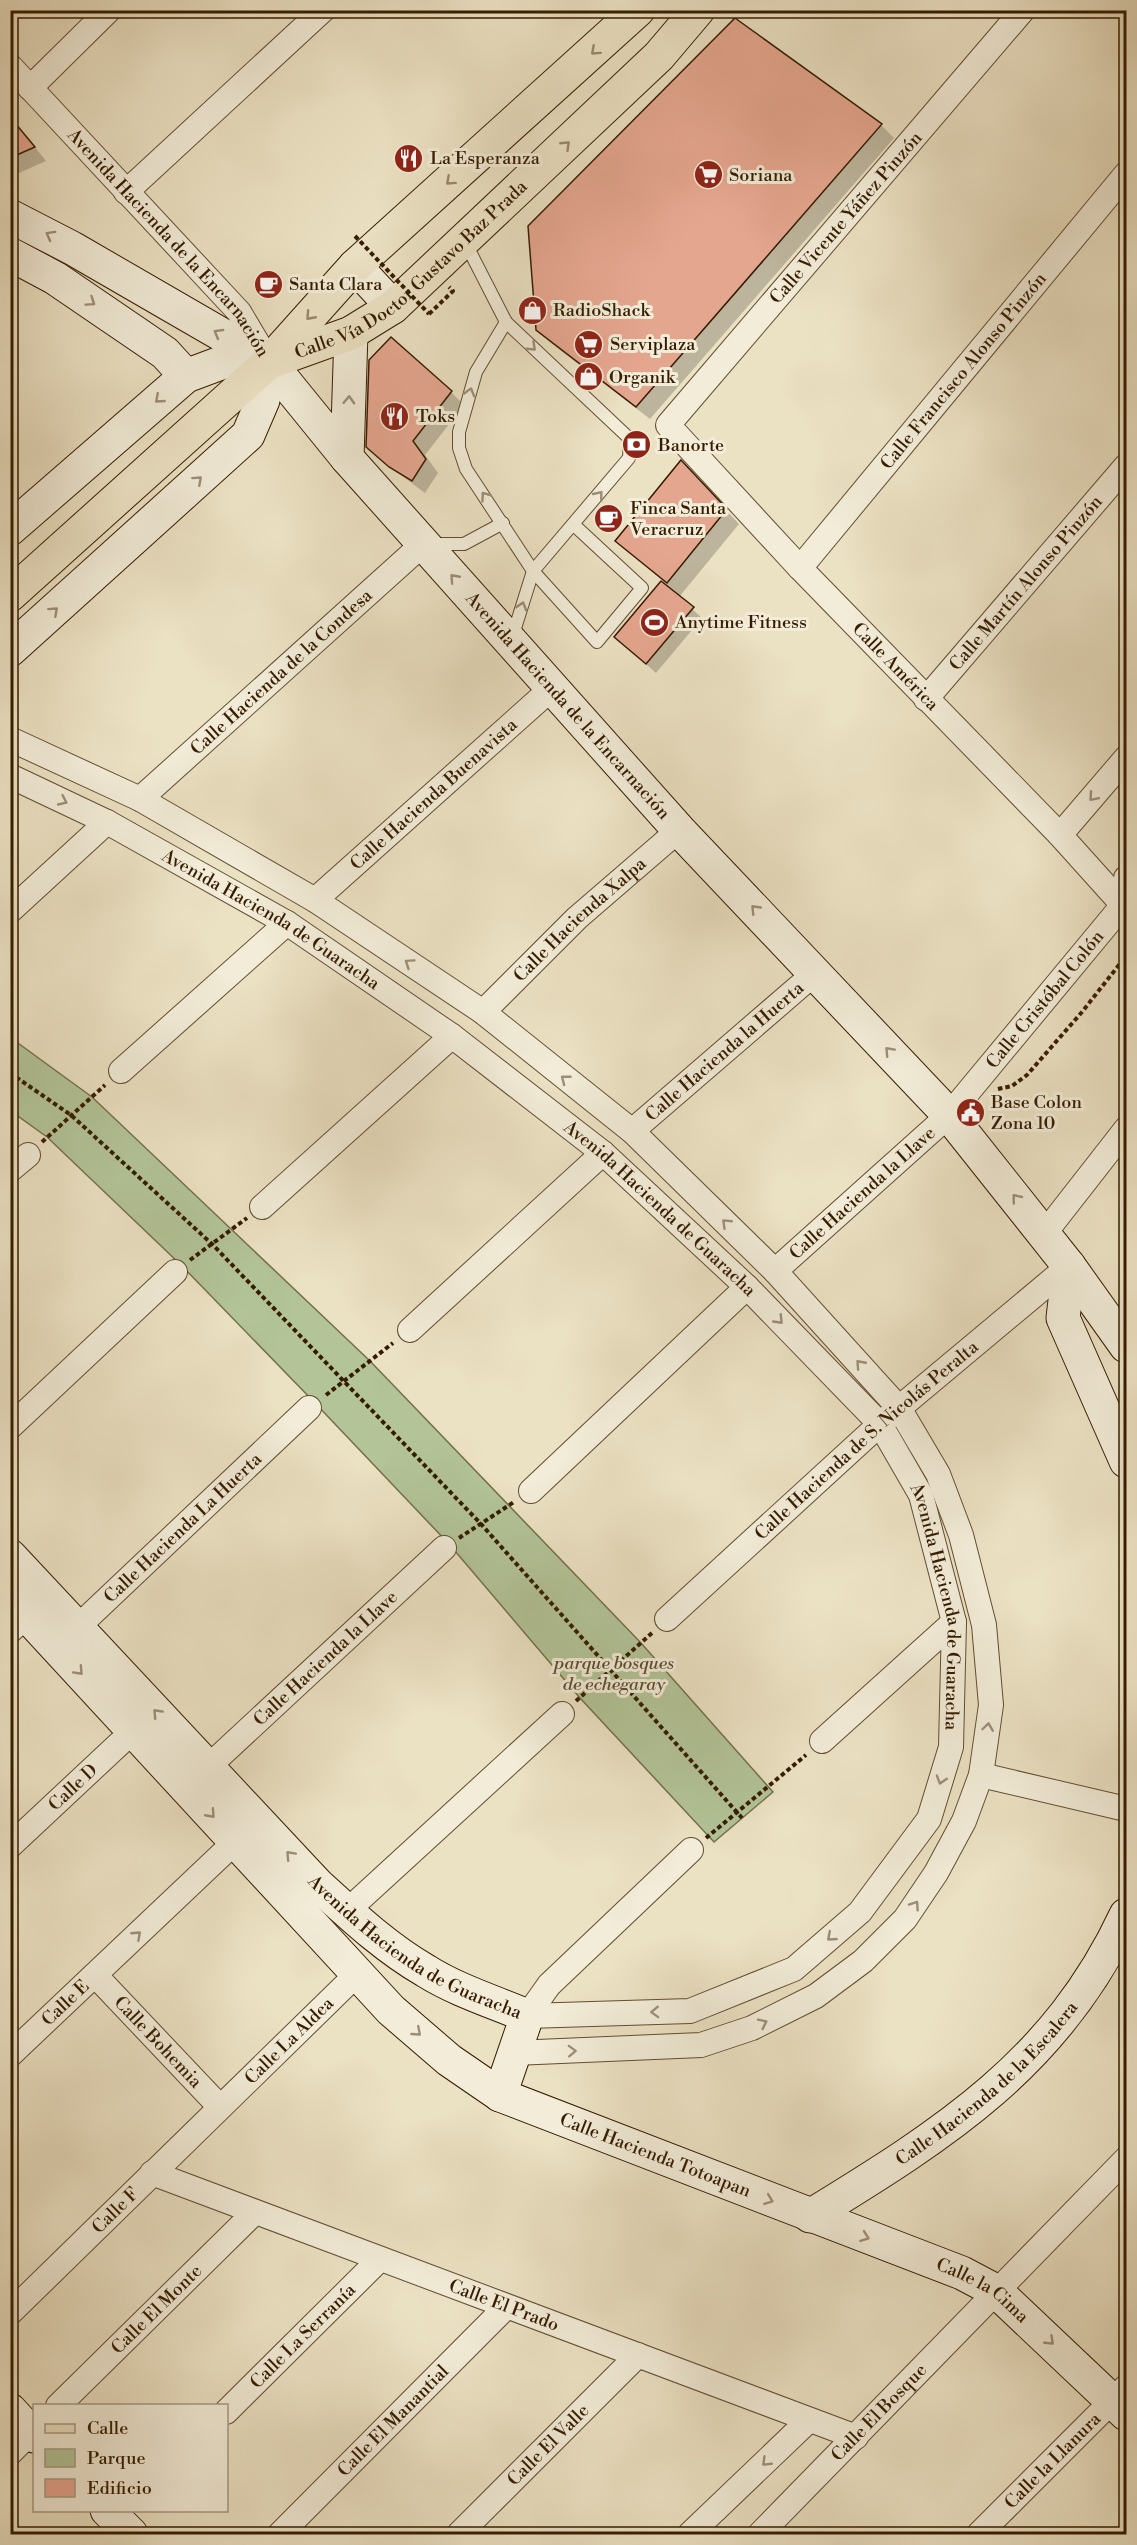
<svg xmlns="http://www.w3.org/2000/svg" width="1137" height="2545" font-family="'Libre Bodoni',serif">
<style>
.green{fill:#b2c498;stroke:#74704c;stroke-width:1.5}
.shadow{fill:#0003}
.building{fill:#e5a68f;stroke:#351c00;stroke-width:1.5}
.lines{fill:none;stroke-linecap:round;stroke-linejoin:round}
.lane-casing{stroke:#624d31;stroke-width:14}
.street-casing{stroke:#624d31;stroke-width:26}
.secondary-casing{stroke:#351c00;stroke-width:35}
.primary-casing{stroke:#351c00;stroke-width:35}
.path{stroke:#351c00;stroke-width:4;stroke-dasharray:4.5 3;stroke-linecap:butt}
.lane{stroke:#f2ecd8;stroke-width:12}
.street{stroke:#f2ecd8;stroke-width:24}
.secondary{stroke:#f2ecd8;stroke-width:33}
.primary{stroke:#ebe1c3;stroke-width:33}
.path-bridge{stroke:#351c00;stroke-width:4;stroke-dasharray:4.5 3;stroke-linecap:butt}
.oneway{stroke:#99886b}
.oneway2{stroke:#9d8e77}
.labels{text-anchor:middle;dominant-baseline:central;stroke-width:6;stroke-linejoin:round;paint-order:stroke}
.poi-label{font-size:18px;fill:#351c00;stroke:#f2ecd8;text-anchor:start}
.street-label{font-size:18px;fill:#351c00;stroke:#f2ecd8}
.park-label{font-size:18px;font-style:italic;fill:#5a4e2e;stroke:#f2ecd8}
</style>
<rect width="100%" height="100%" fill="#ebe1c3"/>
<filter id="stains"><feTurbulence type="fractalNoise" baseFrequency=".00333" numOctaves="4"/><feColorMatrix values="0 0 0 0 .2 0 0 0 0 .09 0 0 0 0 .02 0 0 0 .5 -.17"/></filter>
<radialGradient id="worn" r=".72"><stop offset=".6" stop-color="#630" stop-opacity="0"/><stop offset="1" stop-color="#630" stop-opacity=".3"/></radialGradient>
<!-- green -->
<path class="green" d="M11,1038L92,1097L370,1361L641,1643L773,1792L714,1842L580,1698L449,1544L315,1403L182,1266L47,1137L11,1111Z"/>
<!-- shadow -->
<g class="shadow">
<path d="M10,116L46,161L10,177Z"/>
<path d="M881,125L894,138L650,419L551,343L537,329Z"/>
<path d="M451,392L464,405L425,455L438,473L425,493L381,460Z"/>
<path d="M694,476L739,524L679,597L702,618L656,673L616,637L663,581L617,541Z"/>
</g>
<!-- building -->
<g class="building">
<path d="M735,18L882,124L636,407L536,330L528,226Z"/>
<path d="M10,117L35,147L10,158Z"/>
<path d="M391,337L452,391L413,441L426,459L412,481L389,467L366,447L369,360Z"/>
<path d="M681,460L727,509L667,583L615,541Z"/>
<path d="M661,581L694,607L646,664L614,637Z"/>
</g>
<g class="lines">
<defs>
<g id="lane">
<path d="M465,242L506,322L630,439L629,458L533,571L512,638"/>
<path d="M506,322L476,372L459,432V448L466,469L533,571L597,642L642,588L574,525"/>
<path d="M432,544H464L503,523"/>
</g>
<g id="street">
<path id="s1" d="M1023,10L668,425L800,568L1060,835L1123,905"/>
<path id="s2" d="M10,66L239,312L267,359"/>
<path d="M30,88L109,10"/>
<path d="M126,192L323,10"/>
<path id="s3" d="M800,568L1126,174"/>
<path id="s4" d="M926,699L1126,466"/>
<path d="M10,739L140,799L315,900L483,1012L632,1131L775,1271L899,1408L938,1474L961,1535L984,1625L991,1705L981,1775L964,1821L936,1873L905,1919L863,1961L816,1996L752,2028L701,2045L514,2053"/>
<path id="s5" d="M10,776L107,822L287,923L452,1036L603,1153L747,1287L880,1424L921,1495L954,1622L951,1747L929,1819L860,1912L794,1969L690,2011L527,2016"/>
<path id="s6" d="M140,799L423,544"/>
<path d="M1060,835L1126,758"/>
<path id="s7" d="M315,900L552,688"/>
<path d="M10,911L107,822"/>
<path id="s8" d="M483,1012L577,918L679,830"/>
<path d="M121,1071L287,923"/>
<path id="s9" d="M632,1131L815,973"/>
<path d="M10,1170L28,1155"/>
<path d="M262,1207L452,1036"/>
<path d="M1044,1234L1126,1129"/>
<path id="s10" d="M775,1271L949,1115L1123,905L1126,878"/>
<path d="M410,1330L603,1153"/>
<path d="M10,1427L175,1272"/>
<path d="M531,1491L747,1287"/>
<path id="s11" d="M667,1619L880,1424L1069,1266"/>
<path d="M10,1631L27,1615"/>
<path id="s12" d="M65,1639L309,1408"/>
<path d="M822,1741L954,1622"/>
<path id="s13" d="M208,1767L444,1548"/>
<path d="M981,1775L1126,1809"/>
<path id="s14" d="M10,1846L134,1730"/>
<path d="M347,1911L562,1714"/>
<path id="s15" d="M95,1975L220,2107"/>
<path d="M527,2016L549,1985L691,1850"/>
<path id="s16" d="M10,2055L236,1841"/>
<path id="s17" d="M152,2173L856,2437"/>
<path id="s18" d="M10,2313L358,1973"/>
<path id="s19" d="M58,2406L255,2212"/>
<path id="s20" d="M226,2412L380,2259"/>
<path d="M10,2453L34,2429"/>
<path id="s21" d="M280,2534L506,2307"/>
<path id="s22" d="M459,2534L638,2355"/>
<path d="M690,2534L808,2421"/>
<path id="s23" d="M760,2534L1126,2159"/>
<path id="s24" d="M979,2534L1126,2387"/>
</g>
<g id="secondary">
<path id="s25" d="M10,216L72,248L269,362L347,458L679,830L949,1115L1069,1266L1126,1346"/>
<path d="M10,254L55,278L165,353L186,376"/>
<path d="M355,266L393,307"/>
<path d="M347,458L351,333"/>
<path d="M10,529L186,376L226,361L267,362"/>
<path d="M10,650L248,435L263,400L269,362"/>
<path d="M1069,1266L1063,1318L1126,1461"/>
<path id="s26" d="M10,1556L318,1885C352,1916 386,1948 426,1971C456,1990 494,2002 527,2016L500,2095"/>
<path id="s27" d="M10,1597L391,2010L449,2060L500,2095L962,2273L996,2291L1126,2414"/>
<path id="s28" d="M810,2216C944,2134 1057,2063 1126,1915"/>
<path d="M10,2410L34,2436"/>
<path d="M107,2510L131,2534"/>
</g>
<g id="primary">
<path id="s29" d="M273,361L351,333L393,307L659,56L698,10"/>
<path d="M10,595L269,362L355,266L638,10"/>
</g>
</defs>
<!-- lane casing -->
<use href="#lane" class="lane-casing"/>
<!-- street casing -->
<use href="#street" class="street-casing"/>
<!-- secondary casing -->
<use href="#secondary" class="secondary-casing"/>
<!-- primary casing -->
<use href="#primary" class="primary-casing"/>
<!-- path -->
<g class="path">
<path d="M429,314L453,291L449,287"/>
<path d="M10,1073L71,1115L212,1244L481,1524L742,1818"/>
<path d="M998,1089L1012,1086L1027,1075L1082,1012L1126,956"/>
<path d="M42,1142L105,1085"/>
<path d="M190,1260L247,1218"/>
<path d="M326,1395L393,1343"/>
<path d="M459,1538L514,1502"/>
<path d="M576,1701L653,1632"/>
<path d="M706,1838L806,1755"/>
</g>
<!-- lane -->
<use href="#lane" class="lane"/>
<!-- street -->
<use href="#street" class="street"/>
<!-- secondary -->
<use href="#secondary" class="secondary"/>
<!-- primary -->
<use href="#primary" class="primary"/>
<!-- path-bridge -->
<path class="path-bridge" d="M355,236L429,314"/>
</g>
<!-- one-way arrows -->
<defs><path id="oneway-chevron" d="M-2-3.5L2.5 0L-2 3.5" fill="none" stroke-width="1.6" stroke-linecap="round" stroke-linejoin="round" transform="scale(1.5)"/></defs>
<g class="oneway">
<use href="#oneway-chevron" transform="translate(595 51) rotate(138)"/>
<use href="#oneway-chevron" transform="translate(566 145) rotate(-44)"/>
<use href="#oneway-chevron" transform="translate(450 181) rotate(138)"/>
<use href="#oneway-chevron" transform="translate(310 316) rotate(132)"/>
</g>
<g class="oneway2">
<use href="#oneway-chevron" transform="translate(50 235) rotate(-151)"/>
<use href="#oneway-chevron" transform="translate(91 302) rotate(34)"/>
<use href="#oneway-chevron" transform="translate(218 333) rotate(-150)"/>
<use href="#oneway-chevron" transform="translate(532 347) rotate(43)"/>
<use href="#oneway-chevron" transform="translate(470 392) rotate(-74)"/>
<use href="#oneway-chevron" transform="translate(159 399) rotate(139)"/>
<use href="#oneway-chevron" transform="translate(349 400) rotate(-88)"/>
<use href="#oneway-chevron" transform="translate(198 480) rotate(-42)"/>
<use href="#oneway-chevron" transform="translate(599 495) rotate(-51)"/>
<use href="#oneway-chevron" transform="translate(485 496) rotate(-125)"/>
<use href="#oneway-chevron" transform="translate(454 578) rotate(-132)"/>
<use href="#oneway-chevron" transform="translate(522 606) rotate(-73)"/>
<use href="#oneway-chevron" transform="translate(54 611) rotate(-42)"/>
<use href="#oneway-chevron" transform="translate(1093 797) rotate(131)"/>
<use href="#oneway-chevron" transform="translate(63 801) rotate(25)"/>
<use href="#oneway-chevron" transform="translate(755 909) rotate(-134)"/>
<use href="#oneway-chevron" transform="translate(409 963) rotate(-146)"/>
<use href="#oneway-chevron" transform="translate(889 1051) rotate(-133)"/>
<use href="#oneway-chevron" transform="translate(565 1079) rotate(-142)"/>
<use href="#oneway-chevron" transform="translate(1016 1198) rotate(-129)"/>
<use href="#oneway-chevron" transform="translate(726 1223) rotate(-136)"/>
<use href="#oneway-chevron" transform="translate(779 1320) rotate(46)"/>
<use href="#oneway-chevron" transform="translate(860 1364) rotate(-132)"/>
<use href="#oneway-chevron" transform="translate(79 1671) rotate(47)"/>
<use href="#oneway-chevron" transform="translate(157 1713) rotate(-133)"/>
<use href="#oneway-chevron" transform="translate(988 1727) rotate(-82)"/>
<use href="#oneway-chevron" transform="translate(941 1780) rotate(107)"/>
<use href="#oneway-chevron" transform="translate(211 1814) rotate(48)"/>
<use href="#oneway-chevron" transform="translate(290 1855) rotate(-133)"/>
<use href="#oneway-chevron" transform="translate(915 1905) rotate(-56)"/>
<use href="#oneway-chevron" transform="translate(137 1935) rotate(-43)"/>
<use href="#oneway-chevron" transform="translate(831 1937) rotate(139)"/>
<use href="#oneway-chevron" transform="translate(655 2012) rotate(178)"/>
<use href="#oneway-chevron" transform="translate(763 2023) rotate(-26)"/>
<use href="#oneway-chevron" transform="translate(417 2032) rotate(41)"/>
<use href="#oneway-chevron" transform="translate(572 2051) rotate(-2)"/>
<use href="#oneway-chevron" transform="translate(769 2200) rotate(21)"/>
<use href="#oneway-chevron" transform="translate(865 2237) rotate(20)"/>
<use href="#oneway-chevron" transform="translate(1050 2341) rotate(43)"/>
<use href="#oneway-chevron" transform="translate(766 2462) rotate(136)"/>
</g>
<!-- icons -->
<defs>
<symbol id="restaurant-disc" viewBox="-11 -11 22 22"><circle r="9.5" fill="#8f2418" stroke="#f2ecd8"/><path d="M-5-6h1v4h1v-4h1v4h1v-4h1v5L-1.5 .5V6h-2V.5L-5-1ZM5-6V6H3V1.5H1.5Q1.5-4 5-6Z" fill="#fff"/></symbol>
<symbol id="supermarket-disc" viewBox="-11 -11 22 22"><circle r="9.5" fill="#8f2418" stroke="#f2ecd8"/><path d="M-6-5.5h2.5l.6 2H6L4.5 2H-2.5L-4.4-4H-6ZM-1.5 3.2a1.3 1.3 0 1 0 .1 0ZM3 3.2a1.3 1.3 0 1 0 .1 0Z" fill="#fff"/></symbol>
<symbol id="cafe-disc" viewBox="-11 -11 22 22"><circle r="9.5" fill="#8f2418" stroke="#f2ecd8"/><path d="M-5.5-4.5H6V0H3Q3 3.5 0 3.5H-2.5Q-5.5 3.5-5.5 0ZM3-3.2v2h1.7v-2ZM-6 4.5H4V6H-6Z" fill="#fff"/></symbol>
<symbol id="shop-disc" viewBox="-11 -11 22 22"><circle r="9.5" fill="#8f2418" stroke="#f2ecd8"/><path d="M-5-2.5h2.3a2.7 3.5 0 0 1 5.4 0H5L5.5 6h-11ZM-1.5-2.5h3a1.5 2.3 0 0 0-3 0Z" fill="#fff"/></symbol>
<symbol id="bank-disc" viewBox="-11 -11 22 22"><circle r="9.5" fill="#8f2418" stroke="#f2ecd8"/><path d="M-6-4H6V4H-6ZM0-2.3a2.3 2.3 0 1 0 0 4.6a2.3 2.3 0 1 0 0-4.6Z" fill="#fff"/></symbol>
<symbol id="stadium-disc" viewBox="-11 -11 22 22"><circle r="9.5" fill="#8f2418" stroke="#f2ecd8"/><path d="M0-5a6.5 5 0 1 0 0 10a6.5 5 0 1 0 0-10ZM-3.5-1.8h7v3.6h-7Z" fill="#fff"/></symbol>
<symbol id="civic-disc" viewBox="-11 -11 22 22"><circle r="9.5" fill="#8f2418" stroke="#f2ecd8"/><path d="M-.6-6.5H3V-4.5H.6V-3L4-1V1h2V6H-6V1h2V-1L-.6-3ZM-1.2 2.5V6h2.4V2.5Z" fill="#fff"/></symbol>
</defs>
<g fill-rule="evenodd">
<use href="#restaurant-disc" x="392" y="142" width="33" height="33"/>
<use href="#supermarket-disc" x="692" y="158" width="33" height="33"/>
<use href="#cafe-disc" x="252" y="268" width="33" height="33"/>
<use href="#shop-disc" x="516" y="294" width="33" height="33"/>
<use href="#supermarket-disc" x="572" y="328" width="33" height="33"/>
<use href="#shop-disc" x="572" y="360" width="33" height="33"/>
<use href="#restaurant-disc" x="378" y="400" width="33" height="33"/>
<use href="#bank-disc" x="620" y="428" width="33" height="33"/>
<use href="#cafe-disc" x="592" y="502" width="33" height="33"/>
<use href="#stadium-disc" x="638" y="606" width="33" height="33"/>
<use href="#civic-disc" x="954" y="1096" width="33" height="33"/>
</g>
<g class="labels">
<!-- poi labels -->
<g class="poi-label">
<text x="430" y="158">La Esperanza</text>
<text x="729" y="175">Soriana</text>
<text x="289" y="284">Santa Clara</text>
<text x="553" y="310">RadioShack</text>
<text x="610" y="344">Serviplaza</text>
<text x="609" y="377">Organik</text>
<text x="416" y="416">Toks</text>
<text x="658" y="445">Banorte</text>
<text x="630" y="508">Finca Santa<tspan x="630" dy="21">Veracruz</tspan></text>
<text x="675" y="622">Anytime Fitness</text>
<text x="991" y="1102">Base Colon<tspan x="991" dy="21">Zona 10</tspan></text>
</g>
<!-- street labels -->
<g class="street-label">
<text transform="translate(846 218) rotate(-49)">Calle Vicente Yáñez Pinzón</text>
<text stroke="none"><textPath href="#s2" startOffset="238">Avenida Hacienda de la Encarnación</textPath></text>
<text stroke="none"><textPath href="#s29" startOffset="168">Calle Vía Doctor Gustavo Baz Prada</textPath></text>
<text stroke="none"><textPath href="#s3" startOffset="256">Calle Francisco Alonso Pinzón</textPath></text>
<text stroke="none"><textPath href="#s4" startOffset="153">Calle Martín Alonso Pinzón</textPath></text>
<text stroke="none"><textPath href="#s1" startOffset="878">Calle América</textPath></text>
<text stroke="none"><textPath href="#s6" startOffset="190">Calle Hacienda de la Condesa</textPath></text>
<text stroke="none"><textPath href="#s25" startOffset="753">Avenida Hacienda de la Encarnación</textPath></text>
<text stroke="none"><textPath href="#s7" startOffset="159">Calle Hacienda Buenavista</textPath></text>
<text stroke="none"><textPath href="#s5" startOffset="298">Avenida Hacienda de Guaracha</textPath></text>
<text stroke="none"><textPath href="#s8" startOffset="134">Calle Hacienda Xalpa</textPath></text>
<text stroke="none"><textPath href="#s10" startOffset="384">Calle Cristóbal Colón</textPath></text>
<text stroke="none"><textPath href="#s9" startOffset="122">Calle Hacienda la Huerta</textPath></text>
<text stroke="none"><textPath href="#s10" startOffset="117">Calle Hacienda la Llave</textPath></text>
<text stroke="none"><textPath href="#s5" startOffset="784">Avenida Hacienda de Guaracha</textPath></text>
<text stroke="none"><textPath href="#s11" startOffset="268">Calle Hacienda de S. Nicolás Peralta</textPath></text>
<text stroke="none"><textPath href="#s12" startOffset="162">Calle Hacienda La Huerta</textPath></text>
<text stroke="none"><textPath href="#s5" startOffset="1288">Avenida Hacienda de Guaracha</textPath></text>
<text stroke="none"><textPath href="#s13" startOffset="160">Calle Hacienda la Llave</textPath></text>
<text stroke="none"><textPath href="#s14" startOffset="86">Calle D</textPath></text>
<text stroke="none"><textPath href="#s26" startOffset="567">Avenida Hacienda de Guaracha</textPath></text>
<text stroke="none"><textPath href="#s16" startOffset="76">Calle E</textPath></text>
<text stroke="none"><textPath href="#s18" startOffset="390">Calle La Aldea</textPath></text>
<text stroke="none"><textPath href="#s15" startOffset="92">Calle Bohemia</textPath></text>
<text stroke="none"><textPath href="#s28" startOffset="222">Calle Hacienda de la Escalera</textPath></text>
<text stroke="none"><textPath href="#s27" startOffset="867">Calle Hacienda Totoapan</textPath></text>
<text stroke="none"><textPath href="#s18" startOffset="147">Calle F</textPath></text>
<text stroke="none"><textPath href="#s27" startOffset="1222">Calle la Cima</textPath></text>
<text stroke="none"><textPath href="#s17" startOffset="376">Calle El Prado</textPath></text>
<text stroke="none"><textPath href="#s19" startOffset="138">Calle El Monte</textPath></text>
<text stroke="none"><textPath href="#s20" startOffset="108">Calle La Serranía</textPath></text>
<text stroke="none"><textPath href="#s23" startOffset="170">Calle El Bosque</textPath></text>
<text stroke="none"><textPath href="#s21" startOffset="160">Calle El Manantial</textPath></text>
<text stroke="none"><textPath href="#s22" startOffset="126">Calle El Valle</textPath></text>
<text stroke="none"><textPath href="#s24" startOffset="104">Calle la Llanura</textPath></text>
</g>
<!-- park labels -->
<g class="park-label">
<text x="614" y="1663">parque bosques<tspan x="614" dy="21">de echegaray</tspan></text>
</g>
</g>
<!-- margin -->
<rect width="1137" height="2545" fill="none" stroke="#ebe1c3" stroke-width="36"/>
<rect x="12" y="12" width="1113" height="2521" fill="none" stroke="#351c00" stroke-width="3"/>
<rect x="18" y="18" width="1101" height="2509" fill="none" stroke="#351c00" stroke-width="1.5"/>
<!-- legend -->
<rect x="33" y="2404" width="195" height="108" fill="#f2ecd8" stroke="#a69982" stroke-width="1.5"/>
<rect x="45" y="2424" width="30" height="9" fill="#ebe1c3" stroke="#a69982" stroke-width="1.5"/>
<text x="87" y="2434" font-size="18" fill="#351c00">Calle</text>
<rect x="45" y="2449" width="30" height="18" fill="#b2c498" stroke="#a69982" stroke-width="1.5"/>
<text x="87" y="2464" font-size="18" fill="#351c00">Parque</text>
<rect x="45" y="2479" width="30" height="18" fill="#e5a68f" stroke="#a69982" stroke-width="1.5"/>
<text x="87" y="2494" font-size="18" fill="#351c00">Edificio</text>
<rect width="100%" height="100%" filter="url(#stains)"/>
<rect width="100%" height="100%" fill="url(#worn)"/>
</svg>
